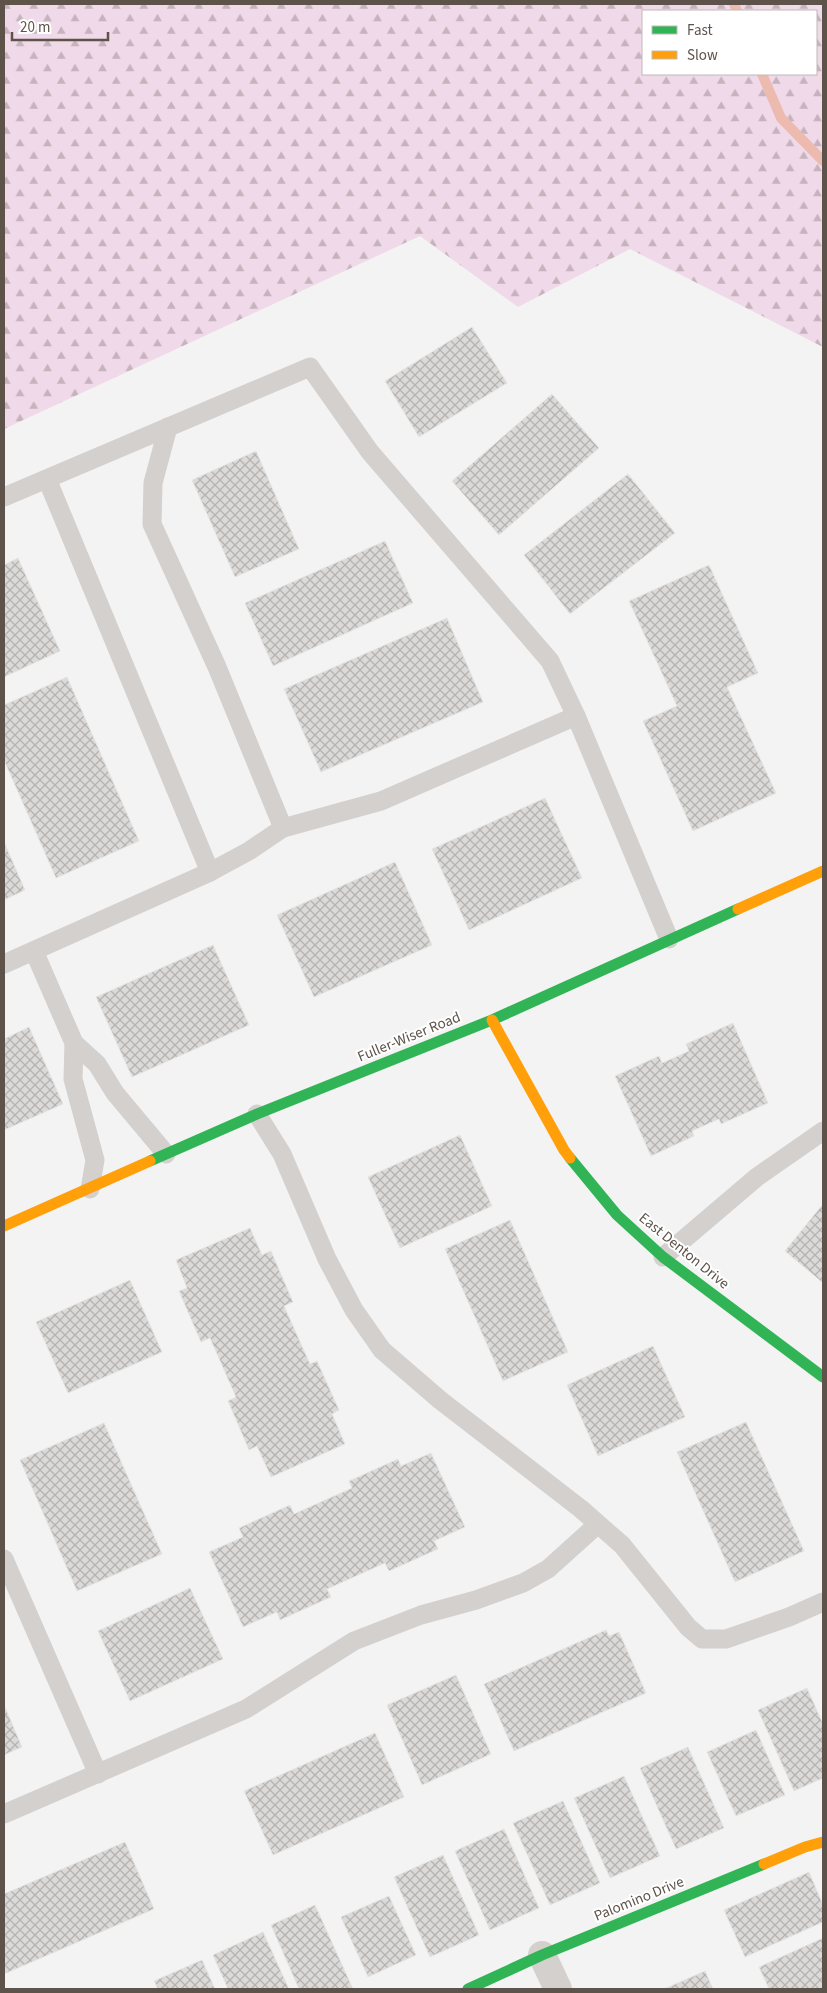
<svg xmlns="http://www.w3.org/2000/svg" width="827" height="1993" font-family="'Source Sans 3',sans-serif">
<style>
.forest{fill:url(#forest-firs);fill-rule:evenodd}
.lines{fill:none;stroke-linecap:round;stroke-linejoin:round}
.stream{stroke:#ecbaaf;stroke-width:10}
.building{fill:url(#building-cross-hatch);stroke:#e5e5e4}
.lane{stroke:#d3d0ce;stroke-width:19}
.street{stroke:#d3d0ce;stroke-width:28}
.fast{stroke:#30b455;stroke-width:11}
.slow{stroke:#ff9f0a;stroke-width:11}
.labels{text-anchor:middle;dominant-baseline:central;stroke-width:4;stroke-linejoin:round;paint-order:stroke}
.street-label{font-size:15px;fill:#5e534a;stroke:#fff}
</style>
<defs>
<pattern id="forest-firs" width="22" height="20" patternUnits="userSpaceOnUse" patternTransform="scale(1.25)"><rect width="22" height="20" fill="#f0d9e8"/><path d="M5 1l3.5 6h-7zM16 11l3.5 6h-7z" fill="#c6b3be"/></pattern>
<pattern id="building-cross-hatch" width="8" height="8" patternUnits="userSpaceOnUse" patternTransform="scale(1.25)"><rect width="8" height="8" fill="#dbdad9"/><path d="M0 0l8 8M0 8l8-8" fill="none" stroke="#b5b3b2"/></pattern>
</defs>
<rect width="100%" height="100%" fill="#f3f3f3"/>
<!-- forest -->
<path class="forest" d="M4,4H823V347L630,249L518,307L420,236L4,429ZM643,11H816V74H643Z"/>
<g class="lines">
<!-- stream -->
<g class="stream">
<path d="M734,4L737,11"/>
<path d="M762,74L781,118L823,161"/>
</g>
</g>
<!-- building -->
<g class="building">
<path d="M472,327L507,383L419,437L385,381Z"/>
<path d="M552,394L599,448L499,535L452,481Z"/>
<path d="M256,451L299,549L235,577L192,480Z"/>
<path d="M628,474L675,533L570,614L524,555Z"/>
<path d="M385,541L413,603L273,666L245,603Z"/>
<path d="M18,558L60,651L4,677V565Z"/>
<path d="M709,565L758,673L727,687L776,793L693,831L643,721L677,706L629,601Z"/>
<path d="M447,618L483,702L321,772L284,689Z"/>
<path d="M67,677L139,841L56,878L4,760V705Z"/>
<path d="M545,798L582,878L469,930L432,849Z"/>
<path d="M4,842L25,890L4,900Z"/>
<path d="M395,862L432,945L314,997L277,915Z"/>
<path d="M213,945L249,1025L132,1077L96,997Z"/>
<path d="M733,1023L768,1103L721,1124L719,1119L692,1131L694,1136L651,1156L615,1076L659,1056L662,1063L689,1051L686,1044Z"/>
<path d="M29,1027L63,1104L4,1130V1039Z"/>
<path d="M460,1135L492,1206L400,1248L368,1177Z"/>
<path d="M823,1204V1283L785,1251Z"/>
<path d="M510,1220L568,1352L503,1381L445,1249Z"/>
<path d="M250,1228L262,1255L271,1251L293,1302L284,1306L310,1364L317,1361L339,1410L332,1414L345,1444L271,1477L257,1446L249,1450L228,1401L236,1397L210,1338L201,1342L179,1291L187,1288L176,1260Z"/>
<path d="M130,1280L162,1352L68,1393L36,1322Z"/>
<path d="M653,1346L685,1417L598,1456L567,1385Z"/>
<path d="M746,1422L804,1551L735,1582L677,1452Z"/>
<path d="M104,1423L162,1554L77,1591L20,1460Z"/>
<path d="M431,1453L465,1527L434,1541L438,1549L389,1571L385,1563L327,1589L331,1597L280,1620L277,1612L243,1627L209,1552L243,1537L239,1528L290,1505L294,1514L352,1488L349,1481L398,1459L401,1466Z"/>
<path d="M190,1588L223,1659L130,1701L98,1631Z"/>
<path d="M606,1630L609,1636L619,1632L646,1693L514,1751L484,1684Z"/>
<path d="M456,1675L491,1754L422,1785L387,1705Z"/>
<path d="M807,1688L823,1724V1778L794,1791L758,1710Z"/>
<path d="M4,1705L22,1747L4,1755Z"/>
<path d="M756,1730L785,1795L736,1816L707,1752Z"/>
<path d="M375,1733L404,1797L273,1855L244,1791Z"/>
<path d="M688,1747L724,1828L676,1849L640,1768Z"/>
<path d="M624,1776L660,1856L610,1878L574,1798Z"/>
<path d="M563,1801L600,1883L550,1905L513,1823Z"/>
<path d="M504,1829L539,1908L490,1930L455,1851Z"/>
<path d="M125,1842L154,1909L4,1974V1894Z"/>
<path d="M443,1855L479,1935L430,1957L394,1877Z"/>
<path d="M809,1872L823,1905V1922L745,1957L724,1910Z"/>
<path d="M389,1896L416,1955L368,1977L341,1917Z"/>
<path d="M315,1905L353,1989H299L271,1925Z"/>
<path d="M263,1932L289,1989H228L213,1955Z"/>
<path d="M823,1938V1989H769L759,1967Z"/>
<path d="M202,1960L215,1989H158L154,1981Z"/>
<path d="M705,1971L713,1989H664Z"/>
</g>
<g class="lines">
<!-- lane -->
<g class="lane">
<path d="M168,427L153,483L152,524L217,667L283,828"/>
<path d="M47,479L210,872"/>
<path d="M4,497L310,367L370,452L550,661L576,716L669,939"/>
<path d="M34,951L74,1043"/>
<path d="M4,964L210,872L249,851L283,828L381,801L576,716"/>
<path d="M257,1114L282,1154L327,1259L354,1310L382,1350L440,1400L581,1509L622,1545L688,1627L702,1639H726L789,1617L823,1602"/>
<path d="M90,1189L95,1160L73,1079L74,1043L97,1064L115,1093L166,1154"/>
<path d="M663,1257L757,1177L823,1131"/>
<path d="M4,1559L98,1774"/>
<path d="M4,1814L246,1709L354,1641L421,1615L476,1600L523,1583L548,1569L598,1524"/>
</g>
<!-- street -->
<path class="street" d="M542,1955L558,1989"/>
<!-- fast -->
<g class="fast">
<path d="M570,1158L617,1215L663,1257L823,1377"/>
<path d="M150,1161L257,1114L492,1020L738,909"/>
<path d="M468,1989L542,1955L764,1864"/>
</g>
<!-- slow -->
<g class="slow">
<path d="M738,909L823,871"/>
<path d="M492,1020L564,1150L570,1158"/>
<path d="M4,1226L150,1161"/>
<path d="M764,1864L805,1847L823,1842"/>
</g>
</g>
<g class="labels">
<!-- street labels -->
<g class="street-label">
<text transform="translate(409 1037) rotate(-22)">Fuller-Wiser Road</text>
<text transform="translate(684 1251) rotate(39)">East Denton Drive</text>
<text transform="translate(639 1899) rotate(-22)">Palomino Drive</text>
</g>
</g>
<!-- border -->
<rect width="827" height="1993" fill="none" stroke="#5e534a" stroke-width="10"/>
<!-- legend -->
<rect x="642" y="10" width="175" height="65" fill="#ffffff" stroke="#bfbab7"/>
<rect x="652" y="26" width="25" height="8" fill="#30b455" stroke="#bfbab7"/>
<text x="687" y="35" font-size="15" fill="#5e534a">Fast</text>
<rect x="652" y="51" width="25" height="8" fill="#ff9f0a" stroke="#bfbab7"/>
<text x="687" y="60" font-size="15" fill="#5e534a">Slow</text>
<!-- scale -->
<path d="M12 32v8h96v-8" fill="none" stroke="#5e534a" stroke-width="2.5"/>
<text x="20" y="32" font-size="15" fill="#5e534a" stroke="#ffffff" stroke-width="4" paint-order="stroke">20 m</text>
</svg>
